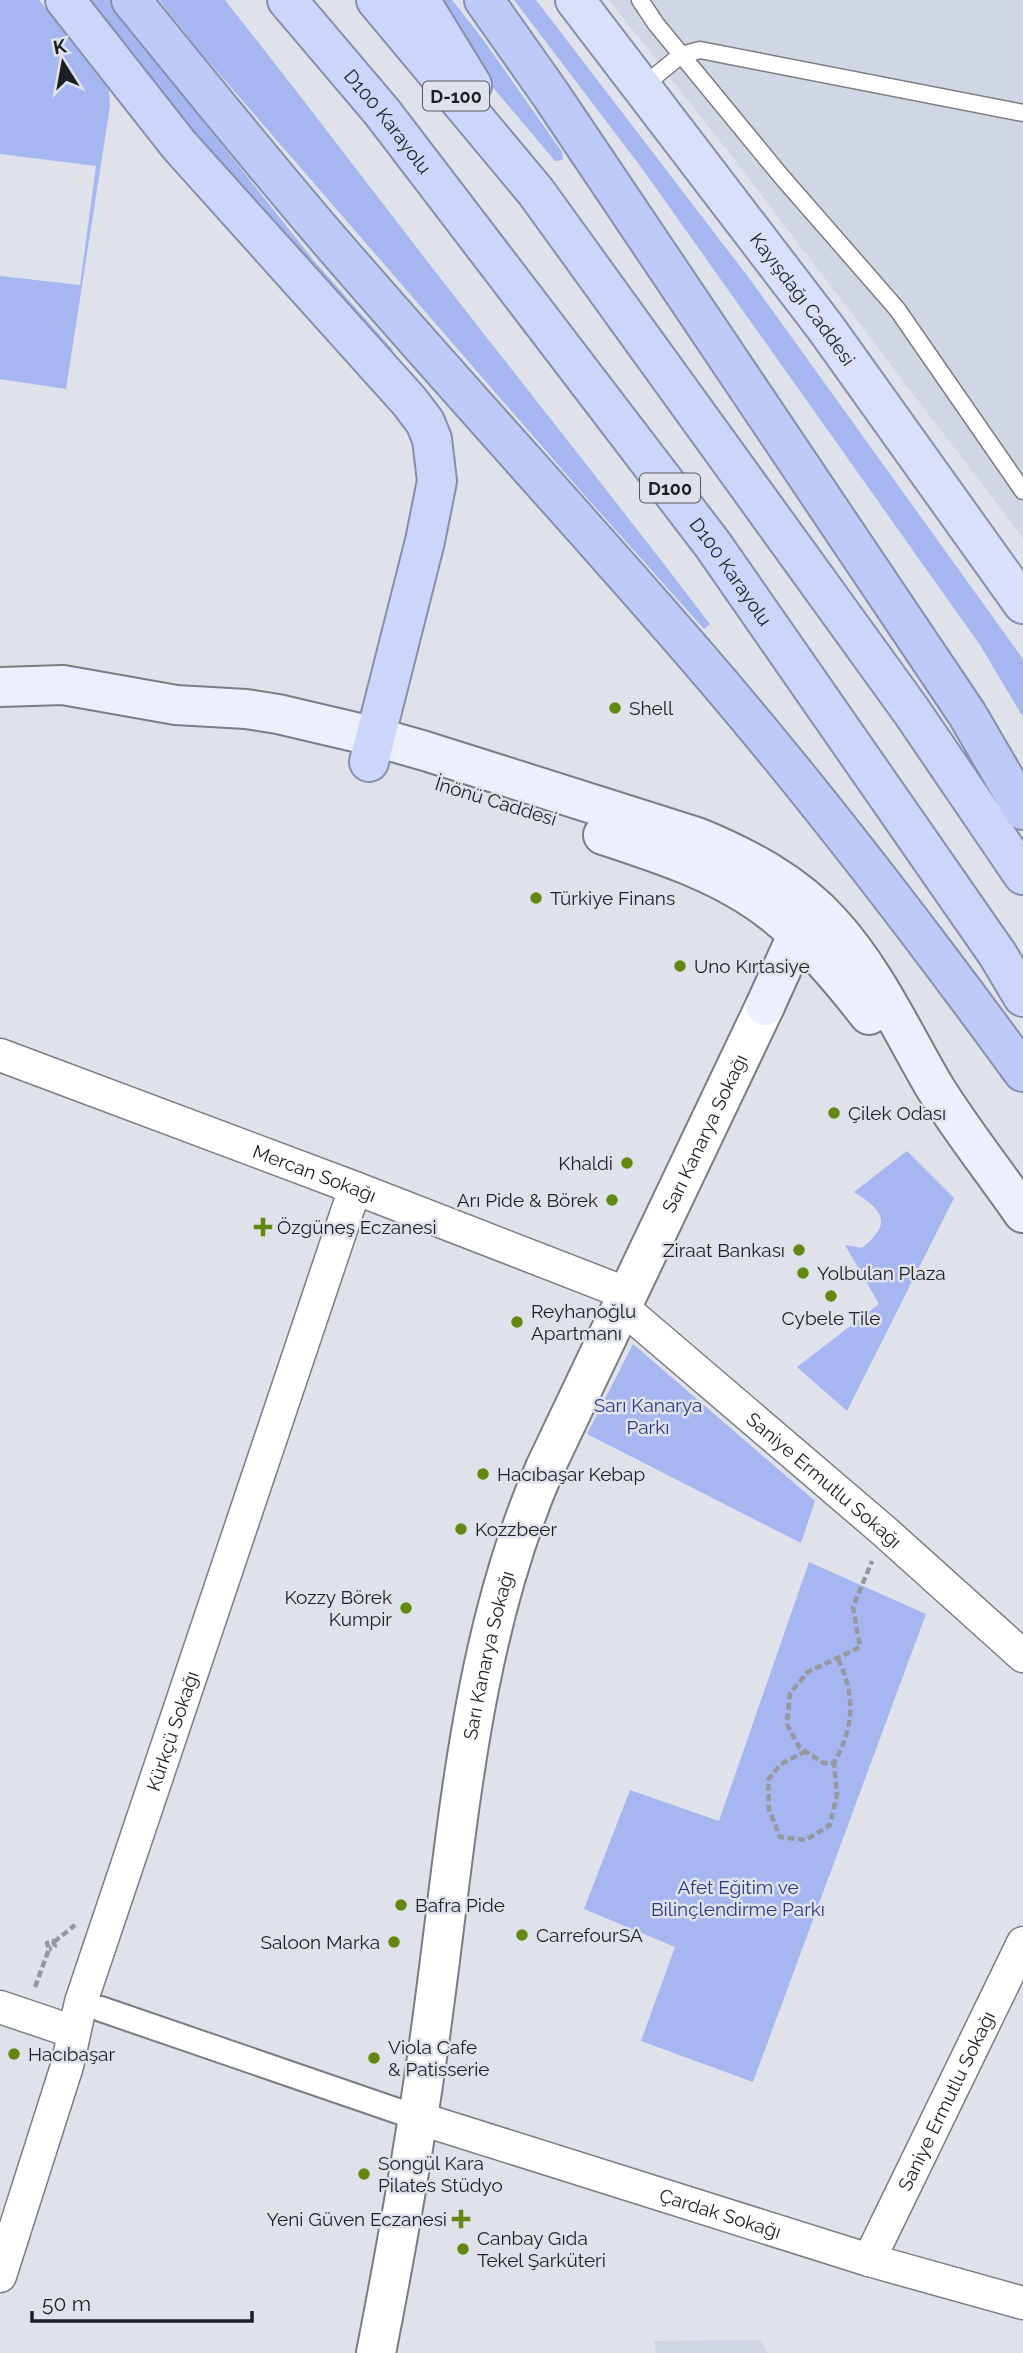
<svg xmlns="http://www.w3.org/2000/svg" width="1023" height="2353" font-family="Raleway,sans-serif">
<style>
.built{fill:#d1d6e5}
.green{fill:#a6b6f1}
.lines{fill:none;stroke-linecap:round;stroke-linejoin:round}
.service-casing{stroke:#7b7d84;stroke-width:19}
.pedestrian-casing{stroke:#7b7d84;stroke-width:28}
.minor-casing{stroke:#7b7d84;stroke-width:35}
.tertiary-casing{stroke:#7b7d84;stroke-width:42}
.secondary-casing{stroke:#7b7d84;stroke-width:42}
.primary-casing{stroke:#868fad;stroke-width:42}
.trunk-casing{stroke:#868fad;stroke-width:42}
.motorway-casing{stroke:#868fad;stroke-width:42}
.path{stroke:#95989e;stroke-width:4.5;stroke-dasharray:7 3.5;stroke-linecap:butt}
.service{stroke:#fff;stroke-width:16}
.pedestrian{stroke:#fff;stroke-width:24}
.minor{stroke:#fff;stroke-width:32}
.tertiary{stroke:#fff;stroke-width:38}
.secondary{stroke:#eceffd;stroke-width:38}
.primary{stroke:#d8e0fb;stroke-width:38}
.trunk{stroke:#cbd6fa;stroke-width:38}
.motorway{stroke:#becbf8;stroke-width:38}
.poi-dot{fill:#62880f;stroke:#dfe2ea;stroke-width:2.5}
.labels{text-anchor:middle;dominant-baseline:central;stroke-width:5;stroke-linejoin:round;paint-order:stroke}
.shield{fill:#dfe2ea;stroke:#585a5e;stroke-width:2}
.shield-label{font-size:18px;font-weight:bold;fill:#1e1f22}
.street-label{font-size:19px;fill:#1e1f22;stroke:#dfe2ea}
.poi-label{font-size:19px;fill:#1e1f22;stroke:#dfe2ea;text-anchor:start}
.park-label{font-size:19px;fill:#2e3982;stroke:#dfe2ea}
</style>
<rect width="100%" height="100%" fill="#dfe2ea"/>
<!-- built -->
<g class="built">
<path d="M609,0H1023V538L730,154Z"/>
<path d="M760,2340L768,2353H656L654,2341Z"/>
</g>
<!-- green -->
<g class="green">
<path d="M0,0H39L109,90L110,106L66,389L0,379V276L80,285L96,166L0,154Z"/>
<path d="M82,0H111L203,121L315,262L393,350L389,355L250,208Z"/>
<path d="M159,0H225C316,115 404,233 495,348C567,440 639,531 710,624L704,629L579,489L202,54Z"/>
<path d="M435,0H452L482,38L562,152L563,160L555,161L469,59Z"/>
<path d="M514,0H536L749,278L1023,659V717L980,645L641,167Z"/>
<path d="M907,1151L954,1198L847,1411L797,1367L879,1304L845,1245L862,1248C894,1222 882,1210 854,1192Z"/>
<path d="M633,1344L815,1501L801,1543L587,1434Z"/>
<path d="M809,1562L926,1614L753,2082L641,2041L675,1947L584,1909L630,1790L719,1821Z"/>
</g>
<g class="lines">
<defs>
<g id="service">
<path d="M640,0L656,24L781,176L897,309L1023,491"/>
<path d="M642,87L681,55L700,50L1023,113"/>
</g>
<path id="pedestrian" d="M101,2009L418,2118"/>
<g id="minor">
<path id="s1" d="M0,1055L355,1188L628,1294"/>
<path id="s2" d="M622,1307L884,1531L1023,1656"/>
<path d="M0,2007L74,2032"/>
<path id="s3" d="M418,2118L869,2260L1023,2303"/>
<path id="s4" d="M869,2260L1023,1943"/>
<path id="s5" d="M0,2276L67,2066L81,2002L355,1188"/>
</g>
<g id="tertiary">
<path id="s6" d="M376,2353C398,2240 418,2128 433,2014C458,1830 470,1640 545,1468L765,1006"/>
</g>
<g id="secondary">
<path d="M0,687L63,685L176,705L246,709L278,714L376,737L425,751L697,837C746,857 795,883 831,923C874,970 902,1031 934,1086C961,1130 994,1171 1023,1213"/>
<path d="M603,835C661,854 724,874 773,913C810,942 840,978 869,1015"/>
<path d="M765,1006L799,931L800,913"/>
</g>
<g id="primary">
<path id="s7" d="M575,0L825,327L1023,604"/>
</g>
<g id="trunk">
<path d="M65,0L179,145L409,401L425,422L432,439L437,481L425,541L369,762"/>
<path id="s8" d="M287,0L382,112L713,545L998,955L1023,997"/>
<path d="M376,0L536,192L912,712L1023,875"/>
<path d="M420,0L472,85"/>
</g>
<g id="motorway">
<path d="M131,0C193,76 255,153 318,227C443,373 573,513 698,658C813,791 920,931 1023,1072"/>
<path d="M484,0L551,95L967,714L1023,810"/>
</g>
</defs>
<!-- service casing -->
<use href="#service" class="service-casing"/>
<!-- pedestrian casing -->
<use href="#pedestrian" class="pedestrian-casing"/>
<!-- minor casing -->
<use href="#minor" class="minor-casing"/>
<!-- tertiary casing -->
<use href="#tertiary" class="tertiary-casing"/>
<!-- secondary casing -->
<use href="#secondary" class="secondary-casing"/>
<!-- primary casing -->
<use href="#primary" class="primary-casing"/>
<!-- trunk casing -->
<use href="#trunk" class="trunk-casing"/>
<!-- motorway casing -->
<use href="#motorway" class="motorway-casing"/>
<!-- path -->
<g class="path">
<path d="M838,1659C856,1696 854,1727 834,1763H823L799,1747L787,1724L790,1693L808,1672L860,1647L853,1607L872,1561"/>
<path d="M806,1751L781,1764L768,1780L769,1809L780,1837L806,1840L830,1825L837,1794L834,1763"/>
<path d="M54,1942L75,1925"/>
<path d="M35,1987L49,1949L47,1943L53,1941L55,1946L52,1949H49"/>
</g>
<!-- service -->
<use href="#service" class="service"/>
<!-- pedestrian -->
<use href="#pedestrian" class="pedestrian"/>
<!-- minor -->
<use href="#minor" class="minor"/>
<!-- tertiary -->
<use href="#tertiary" class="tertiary"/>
<!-- secondary -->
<use href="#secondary" class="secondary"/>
<!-- primary -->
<use href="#primary" class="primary"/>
<!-- trunk -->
<use href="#trunk" class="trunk"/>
<!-- motorway -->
<use href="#motorway" class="motorway"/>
</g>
<!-- markers -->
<g class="poi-dot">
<circle cx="615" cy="708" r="7"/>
<circle cx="536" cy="898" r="7"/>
<circle cx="680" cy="966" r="7"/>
<circle cx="834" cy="1113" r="7"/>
<circle cx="627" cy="1163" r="7"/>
<circle cx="612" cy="1200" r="7"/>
<path d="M259.5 1216.5h7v7h7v7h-7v7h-7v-7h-7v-7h7z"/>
<circle cx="799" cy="1250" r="7"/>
<circle cx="803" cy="1273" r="7"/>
<circle cx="831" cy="1296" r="7"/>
<circle cx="517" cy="1322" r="7"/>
<circle cx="483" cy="1474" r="7"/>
<circle cx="461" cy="1529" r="7"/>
<circle cx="406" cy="1608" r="7"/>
<circle cx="401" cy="1905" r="7"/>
<circle cx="522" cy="1935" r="7"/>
<circle cx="394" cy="1942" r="7"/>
<circle cx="14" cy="2054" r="7"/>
<circle cx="374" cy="2058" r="7"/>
<circle cx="364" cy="2174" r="7"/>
<path d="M457.5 2208.5h7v7h7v7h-7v7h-7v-7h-7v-7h7z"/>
<circle cx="463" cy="2249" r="7"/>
</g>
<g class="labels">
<!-- shield labels -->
<g class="shield">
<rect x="423" y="81.5" width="66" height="29" rx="5"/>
<rect x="640" y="473.5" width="60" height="29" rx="5"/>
</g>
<g class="shield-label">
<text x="456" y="96">D-100</text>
<text x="670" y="488">D100</text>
</g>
<!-- street labels -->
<g class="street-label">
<text stroke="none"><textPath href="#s8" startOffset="158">D100 Karayolu</textPath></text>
<text stroke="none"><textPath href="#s7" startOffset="376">Kayışdağı Caddesi</textPath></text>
<text stroke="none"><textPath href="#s8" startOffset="724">D100 Karayolu</textPath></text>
<text transform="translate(496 801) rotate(17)">İnönü Caddesi</text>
<text stroke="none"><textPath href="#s6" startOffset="1274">Sarı Kanarya Sokağı</textPath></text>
<text stroke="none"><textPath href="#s1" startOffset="336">Mercan Sokağı</textPath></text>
<text stroke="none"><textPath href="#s2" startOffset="266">Saniye Ermutlu Sokağı</textPath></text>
<text stroke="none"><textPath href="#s6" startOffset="707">Sarı Kanarya Sokağı</textPath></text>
<text stroke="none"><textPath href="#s5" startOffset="572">Kürkçü Sokağı</textPath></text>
<text stroke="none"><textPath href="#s4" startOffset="177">Saniye Ermutlu Sokağı</textPath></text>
<text stroke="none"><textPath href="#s3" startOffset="317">Çardak Sokağı</textPath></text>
</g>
<!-- poi labels -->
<g class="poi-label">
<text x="629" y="708">Shell</text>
<text x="550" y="898">Türkiye Finans</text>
<text x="694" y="966">Uno Kırtasiye</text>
<text x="848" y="1113">Çilek Odası</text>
<text x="613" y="1163" text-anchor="end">Khaldi</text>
<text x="598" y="1200" text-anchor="end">Arı Pide &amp; Börek</text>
<text x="277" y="1227">Özgüneş Eczanesi</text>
<text x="785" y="1250" text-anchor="end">Ziraat Bankası</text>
<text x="817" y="1273">Yolbulan Plaza</text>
<text x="531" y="1311">Reyhanoğlu<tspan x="531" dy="22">Apartmanı</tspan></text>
<text x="831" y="1318" text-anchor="middle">Cybele Tile</text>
<text x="497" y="1474">Hacıbaşar Kebap</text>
<text x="475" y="1529">Kozzbeer</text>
<text x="392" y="1597" text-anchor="end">Kozzy Börek<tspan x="392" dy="22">Kumpir</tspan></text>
<text x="415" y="1905">Bafra Pide</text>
<text x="536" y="1935">CarrefourSA</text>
<text x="380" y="1942" text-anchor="end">Saloon Marka</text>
<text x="388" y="2047">Viola Cafe<tspan x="388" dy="22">&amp; Patisserie</tspan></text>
<text x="28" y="2054">Hacıbaşar</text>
<text x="378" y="2163">Songül Kara<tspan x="378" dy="22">Pilates Stüdyo</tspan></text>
<text x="447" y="2219" text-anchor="end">Yeni Güven Eczanesi</text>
<text x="477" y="2238">Canbay Gıda<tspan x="477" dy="22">Tekel Şarküteri</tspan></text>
</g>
<!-- park labels -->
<g class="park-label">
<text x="648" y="1405">Sarı Kanarya<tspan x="648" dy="22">Parkı</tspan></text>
<text x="738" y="1887">Afet Eğitim ve<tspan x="738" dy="22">Bilinçlendirme Parkı</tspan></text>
</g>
</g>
<!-- north arrow -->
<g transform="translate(63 63) rotate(349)" stroke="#dfe2ea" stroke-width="5" paint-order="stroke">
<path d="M0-5L12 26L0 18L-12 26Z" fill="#1e1f22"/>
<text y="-10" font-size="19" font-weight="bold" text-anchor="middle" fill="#1e1f22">K</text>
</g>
<!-- scale -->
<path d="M32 2311v10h220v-10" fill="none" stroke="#1e1f22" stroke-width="3.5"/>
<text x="42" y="2311" font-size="21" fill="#1e1f22" stroke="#dfe2ea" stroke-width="5" paint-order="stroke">50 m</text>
</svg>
